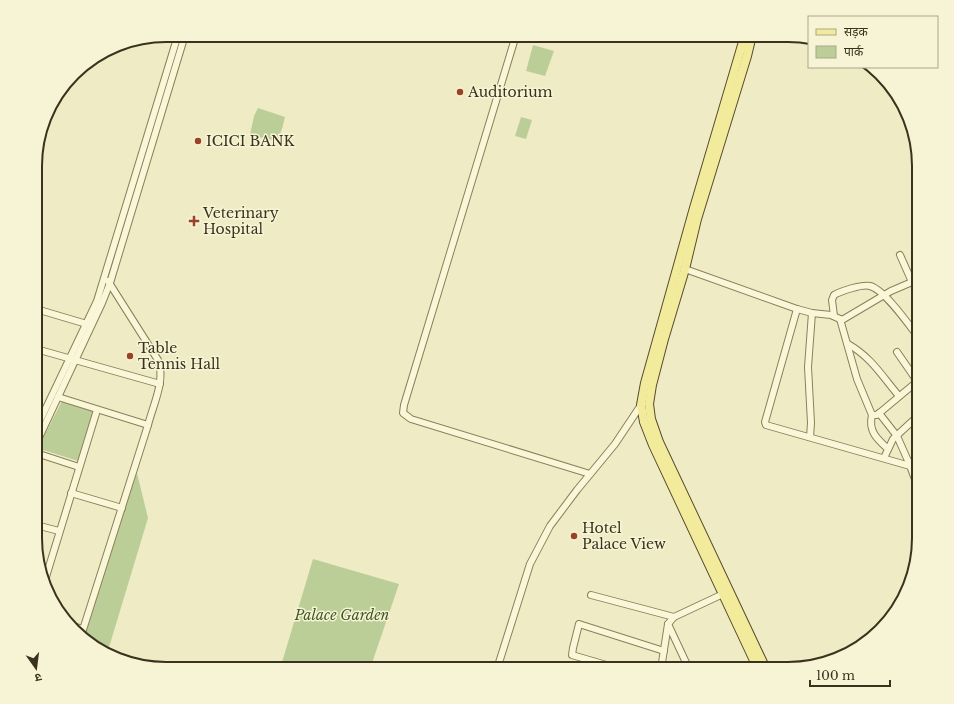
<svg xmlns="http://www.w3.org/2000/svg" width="954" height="704" font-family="'Libre Baskerville','Noto Sans Devanagari',serif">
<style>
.green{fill:#bcce98}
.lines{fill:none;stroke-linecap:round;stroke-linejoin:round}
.minor-casing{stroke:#8b7f5a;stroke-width:8}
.major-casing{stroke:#584b2e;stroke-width:10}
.minor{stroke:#faf7d8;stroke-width:6}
.major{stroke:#f3eb9c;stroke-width:8}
.poi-dot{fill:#9b4129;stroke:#f6f4d4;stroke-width:1.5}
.labels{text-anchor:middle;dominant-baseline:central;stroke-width:3;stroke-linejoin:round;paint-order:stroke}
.poi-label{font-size:14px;fill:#3a321e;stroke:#f6f4d4;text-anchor:start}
.park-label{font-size:14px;font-style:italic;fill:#3f5725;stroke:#f6f4d4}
.rim{fill:none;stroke:#3a321e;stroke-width:2}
</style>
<rect width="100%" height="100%" fill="#efecc5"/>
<!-- green -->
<g class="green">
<path d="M533,45L554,51L545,76L526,71Z"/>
<path d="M258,108L285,117L282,129L277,141L250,135L254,116Z"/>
<path d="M521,117L532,120L526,139L515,136Z"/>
<path d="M62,401L93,411L78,461L40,449V444Z"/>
<path d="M137,473L148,518L107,654L85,640L87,628L130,492Z"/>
<path d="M313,559L399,584L370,669H280Z"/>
</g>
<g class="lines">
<defs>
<g id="minor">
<path d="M516,35L404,405L403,413L411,419L590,474"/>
<path d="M900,255L912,282L919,291"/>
<path d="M685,269L797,309L812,313L831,315L842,320L891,291L919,279"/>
<path d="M108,281L158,360C166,380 153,405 148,425"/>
<path d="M36,309L90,325"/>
<path d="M797,309L765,422L766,425L910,466"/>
<path d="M834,316L832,300L834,295C841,291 862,284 870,286C885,290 909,325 919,338"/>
<path d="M840,319L857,379L872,415H877L919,380"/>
<path d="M848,344C871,357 882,376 899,396"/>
<path d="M36,349L160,384"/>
<path d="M897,352L917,381"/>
<path d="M58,397L148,425L81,636"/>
<path d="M879,413L897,436L909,463L919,490"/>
<path d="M872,415C868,431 877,439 888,449"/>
<path d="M36,429L97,301L178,35"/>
<path d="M810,437L811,423L808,367L812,313"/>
<path d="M36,444L102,303L110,283L185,35"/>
<path d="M36,453L79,467"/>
<path d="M884,458L893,439L919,415"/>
<path d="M909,463L919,459"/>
<path d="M71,493L122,508"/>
<path d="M36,525L59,531"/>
<path d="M45,580L97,410"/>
<path d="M591,595L674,617"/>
<path d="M668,624L689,669"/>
<path d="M73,626L83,629"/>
<path d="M497,669L530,564L550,526L577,490L615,444L641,405"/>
<path d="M620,669L572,655L573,648L579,624L664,651"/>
<path d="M661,669L668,624L674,617L723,594"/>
</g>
<g id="major">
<path d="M745,35L694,208L645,383L641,405L644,422L653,445L758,669"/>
<path d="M752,35L747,56L697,219L685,269L664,339L652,385L649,404L651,419L659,442L766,669"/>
</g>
</defs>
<!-- minor casing -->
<use href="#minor" class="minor-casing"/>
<!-- major casing -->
<use href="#major" class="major-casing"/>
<!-- minor -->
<use href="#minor" class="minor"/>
<!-- major -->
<use href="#major" class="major"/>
</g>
<!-- markers -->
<g class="poi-dot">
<circle cx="460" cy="92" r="4"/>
<circle cx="198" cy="141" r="4"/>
<path d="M192 215h4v4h4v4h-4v4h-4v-4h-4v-4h4z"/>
<circle cx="130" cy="356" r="4"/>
<circle cx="574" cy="536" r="4"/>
</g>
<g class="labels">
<!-- poi labels -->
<g class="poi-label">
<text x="468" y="92">Auditorium</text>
<text x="206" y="141">ICICI BANK</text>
<text x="203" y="213">Veterinary<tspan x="203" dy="16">Hospital</tspan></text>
<text x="138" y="348">Table<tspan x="138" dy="16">Tennis Hall</tspan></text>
<text x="582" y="528">Hotel<tspan x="582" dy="16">Palace View</tspan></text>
</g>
<!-- park labels -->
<g class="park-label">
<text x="342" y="615">Palace Garden</text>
</g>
</g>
<!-- crop -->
<path d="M0 0H954V704H0ZM166 42H788A124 124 0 0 1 912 166V538A124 124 0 0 1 788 662H166A124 124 0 0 1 42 538V166A124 124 0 0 1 166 42Z" fill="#f6f4d4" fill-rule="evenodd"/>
<path class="rim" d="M166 42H788A124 124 0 0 1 912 166V538A124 124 0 0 1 788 662H166A124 124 0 0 1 42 538V166A124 124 0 0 1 166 42Z"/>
<!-- legend -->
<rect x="808" y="16" width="130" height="52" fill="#f6f4d4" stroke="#aba68b"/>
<rect x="816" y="29" width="20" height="6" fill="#f3eb9c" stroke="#aba68b"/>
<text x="844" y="36" font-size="12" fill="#3a321e">सड़क</text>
<rect x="816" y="46" width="20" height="12" fill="#bcce98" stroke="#aba68b"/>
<text x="844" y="56" font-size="12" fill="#3a321e">पार्क</text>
<!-- north arrow -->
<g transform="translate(36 668) rotate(166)" stroke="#f6f4d4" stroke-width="3" paint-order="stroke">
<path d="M0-3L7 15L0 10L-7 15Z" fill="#3a321e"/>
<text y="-6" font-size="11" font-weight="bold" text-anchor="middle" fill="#3a321e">उ</text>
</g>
<!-- scale -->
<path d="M810 680v6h80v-6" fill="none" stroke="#3a321e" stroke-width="2"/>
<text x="816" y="680" font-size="12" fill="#3a321e" stroke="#f6f4d4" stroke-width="3" paint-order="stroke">100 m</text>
</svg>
